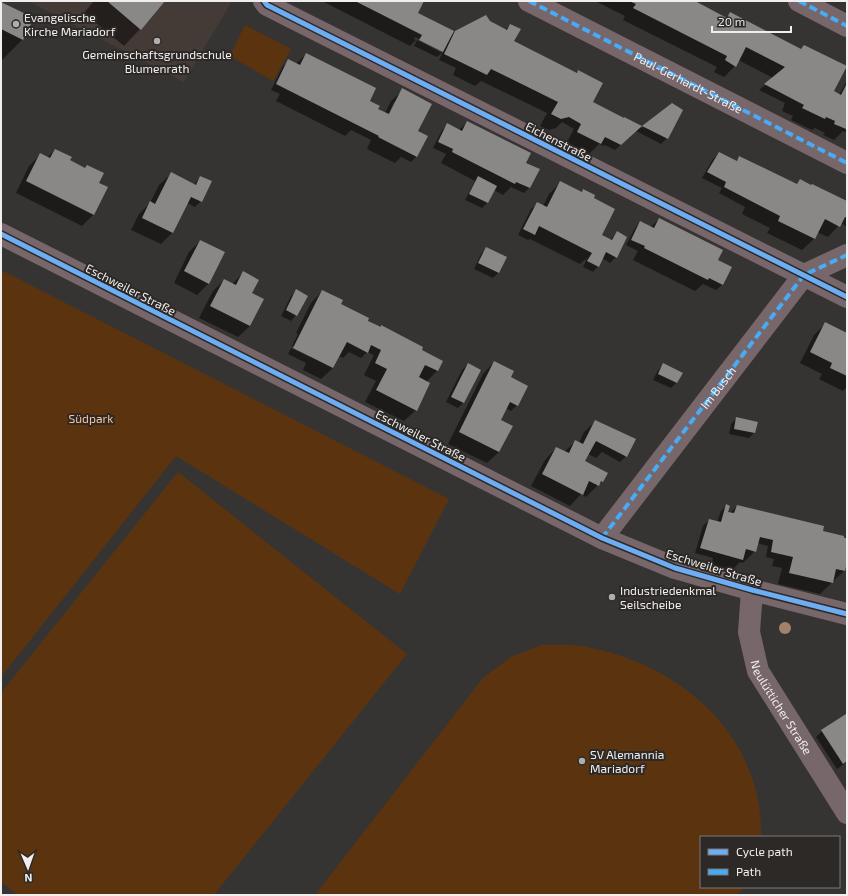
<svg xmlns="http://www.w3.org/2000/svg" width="848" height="896" font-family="'Exo 2',sans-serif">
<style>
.built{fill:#443b36}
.green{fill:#5b340f}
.shadow{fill:#0007;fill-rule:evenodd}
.building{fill:#8a8887}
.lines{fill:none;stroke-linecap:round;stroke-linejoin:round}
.minor{stroke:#77666a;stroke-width:22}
.quiet{stroke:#46acf6;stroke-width:4;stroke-dasharray:8 4;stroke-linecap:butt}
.cycleway-casing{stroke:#2d2927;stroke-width:8}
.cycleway{stroke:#6dadf4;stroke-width:5}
.tree{fill:#a2826b}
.poi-dot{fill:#b0aeac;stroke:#2d2927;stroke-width:1.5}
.labels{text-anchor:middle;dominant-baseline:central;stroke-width:4;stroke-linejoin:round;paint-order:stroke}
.poi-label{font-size:12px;fill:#f1efee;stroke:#2d2927;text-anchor:start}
.street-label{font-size:12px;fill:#f1efee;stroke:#2d2927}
.park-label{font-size:12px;fill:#fac299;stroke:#2d2927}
</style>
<rect width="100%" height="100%" fill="#363432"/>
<!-- built -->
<path class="built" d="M28,1H232L184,82Z"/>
<!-- green -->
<g class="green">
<path d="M245,25L291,49L273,81L230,56Z"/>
<path d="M1,270L449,499L400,594L176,456L1,677Z"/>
<path d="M178,472L407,654L214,895H18L1,882V693Z"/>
<path d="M541,645C556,645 572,644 587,647C681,665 763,735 761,837H701V887H744L737,895H315L483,678L511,657Z"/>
</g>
<!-- shadow -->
<g class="shadow">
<path d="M92,1H164L140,29L124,46L84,13L93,2Z"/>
<path d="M322,1H423L417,14L451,36L455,32L489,22L505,30L511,25L513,42L576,73L578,71L592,102L642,128L672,104L667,138L661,144L636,131L615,150L605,145L604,146L599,144L588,155L566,144L574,129L562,122L556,128L549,130L540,126L547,113L481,81L475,86L453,75L456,68L439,60L443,52L442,50L415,37L414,39L416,40L410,46Z"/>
<path d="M597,1H692L726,18L731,13L832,91L839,95L847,81V133L843,131L834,140L823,135L825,133L815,128L812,130L791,120L793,116L782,111L785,103L759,90L773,78L738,60L735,66L724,77L714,72L717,67L623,20L625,16L597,2Z"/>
<path d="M1,3L23,39L1,61Z"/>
<path d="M417,40L442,53L437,57L414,46Z"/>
<path d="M306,54L367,105L385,113L391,101L403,90L416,157L411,162L401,157L395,163L367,149L371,140L351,130L345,136L276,101L280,94L271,90L283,66L289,61L296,64ZM394,102H397L390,115H388Z"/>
<path d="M468,122L525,163L538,170L529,188L524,193L511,187L503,195L494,190L487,203L482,208L465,200L475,181L441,163L446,154L433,148L442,130L448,124L459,130Z"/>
<path d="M55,150L69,161L84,169L87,166L98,183L94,214L82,226L16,193L29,166L41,154L47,158Z"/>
<path d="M719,153L736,161L739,158L796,185L800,180L847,203V227L841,223L828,237L817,232L814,239L802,250L767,233L770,228L742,214L745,207L719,193L722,188L702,178L713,159Z"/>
<path d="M171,174L194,185L200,177L201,201L195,207L187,203L172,233L161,244L131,230L139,214L150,203L159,185Z"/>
<path d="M561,182L598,240H610L617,232L616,257L610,263L602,258L598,266L593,272L583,267L587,258L580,264L530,239L528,240L518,235L531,209L537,204L543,206L549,194Z"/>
<path d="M659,219L715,264L731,267L722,285L716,290L703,284L695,291L633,260L638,251L626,245L635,228L640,222L651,227Z"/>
<path d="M200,241L209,283L197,295L174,283L189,252Z"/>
<path d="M487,248L499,272L493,278L474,269L481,254Z"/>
<path d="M243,273L251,293L263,299L250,326L238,337L199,318L213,291L224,280L232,284Z"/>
<path d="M296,291V315L291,321L281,316L291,296Z"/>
<path d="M322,291L365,325L421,351L437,371L426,382L416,410L404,421L365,402L376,381L364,375L374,355L367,352L361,358L349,352L343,358L339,356L333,368L321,379L303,370L306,363L288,354L291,348L310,357V355L292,346L298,334L296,333L311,303Z"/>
<path d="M826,323L847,334V387L843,391L819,379L822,374L800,363L814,335Z"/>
<path d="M494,362L510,378L517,405L511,411L506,408L500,420L499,452L487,463L448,444L483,374Z"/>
<path d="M468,364L463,403L458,408L446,402L462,370Z"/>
<path d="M664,365L677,382L671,388L653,380L658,370Z"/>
<path d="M737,418L754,433L749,438L729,434L731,424Z"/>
<path d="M596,421L626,456L620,462L602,452L596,458L588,454L584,462L602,481L586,497L581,494L570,506L531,486L545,460L556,448L564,452L576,441L579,443L584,432Z"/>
<path d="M726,506L727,513H730L737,506L845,539L847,537V560L844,571L820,594L778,584L782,568L772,566L774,559L766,557L768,546L757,543L755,551L743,563L740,562L731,571L711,565L713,558L695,553L703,526L709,520L717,522L721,511Z"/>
<path d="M846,716L847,718V762L837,769L816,737L822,731Z"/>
</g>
<!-- building -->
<g class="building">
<path d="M107,1H165L141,30Z"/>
<path d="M355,1H424L418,13L454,31L443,52L419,40L422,35Z"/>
<path d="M629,1H695L727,18L730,12L801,49L804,45L847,66L834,91L841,95L847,83V127L846,129L834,124L835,121L826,117L825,119L802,108L804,105L764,84L785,67L746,47L736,67L725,60L727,56L633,8L636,4Z"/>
<path d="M1,2L34,18L23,40L1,29Z"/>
<path d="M486,15L490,21L507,30L510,24L521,29L514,41L577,73L578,70L603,83L593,102L624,118V117L642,126L621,145L605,137L601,144L577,132L581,124L569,117L561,119L551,114L558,102L491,69L487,75L444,54L455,31Z"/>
<path d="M306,53L376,88L370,101L380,106L378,109L389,114L402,88L432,104L418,131L428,136L417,157L378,137L379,136L276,84L288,59L300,65Z"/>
<path d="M672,103L683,110L668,139L642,126Z"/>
<path d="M467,121L531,153L526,163L540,169L530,188L516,182L515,184L452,152L453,149L438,142L447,123L462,131Z"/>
<path d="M55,149L72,157L70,160L85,168L87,165L104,173L99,183L108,187L94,215L26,181L40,153L50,158Z"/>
<path d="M719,152L737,161L739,156L797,184L800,179L811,185L812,184L847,201V218L845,217L840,227L825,219L815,239L778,221L780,216L724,187L726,182L707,172Z"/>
<path d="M171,172L196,185L200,176L212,181L202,202L191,197L173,233L142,218L150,201L155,204Z"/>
<path d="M478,176L497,186L488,203L469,194Z"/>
<path d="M560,181L582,192L583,189L595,195L594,198L615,209L602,235L612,240L617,231L627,237L617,258L606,252L599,267L587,261L592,253L539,226L535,235L523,229L537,202L547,207Z"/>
<path d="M659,218L723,250L718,260L732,267L723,285L709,278L708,280L644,248L645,246L631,240L640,221L654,228Z"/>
<path d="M200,240L225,252L209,284L184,271Z"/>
<path d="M486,247L507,257L499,273L478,263Z"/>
<path d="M243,271L259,280L252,293L264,299L250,326L210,306L224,279L236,285Z"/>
<path d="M296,289L308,296L297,316L286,310Z"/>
<path d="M322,290L343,300L341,304L369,318L368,321L381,327V325L423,347L422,350L443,361L438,371L425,365L419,377L430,383L417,411L376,390L387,369L375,363L381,350L371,345L368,353L347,342L333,368L293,348Z"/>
<path d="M825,322L847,333V376L830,368L832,363L810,352Z"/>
<path d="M494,361L514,371L511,377L528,386L518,406L510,402L501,420L513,426L499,452L459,432Z"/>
<path d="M468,363L481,370L464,403L451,397Z"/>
<path d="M663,363L683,373L677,383L658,374Z"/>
<path d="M736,417L758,422L755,433L734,429Z"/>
<path d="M595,420L636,439L627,457L596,441L585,461L608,473L603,482L601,481L599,486L589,481L583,495L542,474L556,447L569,453L575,440L583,444Z"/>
<path d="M726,504L730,506L728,512L734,513L737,505L824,526L823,531L844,536V538H847V562L845,571L836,569L833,583L789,573L793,557L771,552L773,540L760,537L756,552L746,549L743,560L700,548L709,519L721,522Z"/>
<path d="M846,714L847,716V761L843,764L821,730Z"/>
</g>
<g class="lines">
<!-- minor -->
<g class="minor">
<path d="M264,1L267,5L847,297"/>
<path id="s1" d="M529,1L847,163"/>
<path d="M799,1L847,26"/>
<path d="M1,234L602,538L675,568L752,590L847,614"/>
<path id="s2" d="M602,538L804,275L847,255"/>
<path id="s3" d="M752,590L749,632L758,671L847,813"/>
</g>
<!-- quiet -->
<g class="quiet">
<path d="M529,1L847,163"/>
<path d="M799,1L847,26"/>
<path d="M602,538L804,275L847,255"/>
</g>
<defs>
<g id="cycleway">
<path d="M264,1L267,5L847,297"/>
<path d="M1,234L602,538L675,568L752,590L847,614"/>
</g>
</defs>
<!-- cycleway casing -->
<use href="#cycleway" class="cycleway-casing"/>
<!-- cycleway -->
<use href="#cycleway" class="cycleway"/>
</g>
<!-- trees -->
<circle class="tree" cx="785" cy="628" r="6"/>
<!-- markers -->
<g class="poi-dot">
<circle cx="16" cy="24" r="4"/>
<circle cx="157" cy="41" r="4"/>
<circle cx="612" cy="597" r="4"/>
<circle cx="582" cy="761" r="4"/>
</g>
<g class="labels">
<!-- poi labels -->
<g class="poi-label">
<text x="24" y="17">Evangelische<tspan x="24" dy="14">Kirche Mariadorf</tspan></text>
<text x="157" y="54" text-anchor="middle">Gemeinschaftsgrundschule<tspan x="157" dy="14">Blumenrath</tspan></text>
<text x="620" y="590">Industriedenkmal<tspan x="620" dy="14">Seilscheibe</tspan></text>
<text x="590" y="754">SV Alemannia<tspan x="590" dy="14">Mariadorf</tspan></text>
</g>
<!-- street labels -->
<g class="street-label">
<text stroke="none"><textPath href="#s1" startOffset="179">Paul-Gerhardt-Straße</textPath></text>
<text transform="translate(559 141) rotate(27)">Eichenstraße</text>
<text transform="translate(131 289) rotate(27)">Eschweiler Straße</text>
<text stroke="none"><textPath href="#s2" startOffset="190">Im Busch</textPath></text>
<text transform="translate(421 435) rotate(27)">Eschweiler Straße</text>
<text transform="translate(714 567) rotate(17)">Eschweiler Straße</text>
<text stroke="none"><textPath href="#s3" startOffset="125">Neulütticher Straße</textPath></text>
</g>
<!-- park labels -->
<g class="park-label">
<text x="91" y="418">Südpark</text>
</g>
</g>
<!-- border -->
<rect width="848" height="896" fill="none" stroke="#f1efee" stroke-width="4"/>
<!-- legend -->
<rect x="700" y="836" width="140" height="52" fill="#2d2927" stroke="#7b7877"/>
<rect x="708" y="849" width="20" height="6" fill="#6dadf4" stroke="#7b7877"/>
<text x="736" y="856" font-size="12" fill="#f1efee">Cycle path</text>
<rect x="708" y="869" width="20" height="6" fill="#46acf6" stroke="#7b7877"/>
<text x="736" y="876" font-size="12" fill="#f1efee">Path</text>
<!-- north arrow -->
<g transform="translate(28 868) rotate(178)" stroke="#2d2927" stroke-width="3" paint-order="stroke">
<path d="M0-3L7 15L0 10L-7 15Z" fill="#f1efee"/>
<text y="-6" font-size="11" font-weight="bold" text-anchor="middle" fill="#f1efee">N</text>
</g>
<!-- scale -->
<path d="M712 26v6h79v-6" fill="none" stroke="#f1efee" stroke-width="2"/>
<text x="718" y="26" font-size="12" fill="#f1efee" stroke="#2d2927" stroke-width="3" paint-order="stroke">20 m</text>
</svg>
